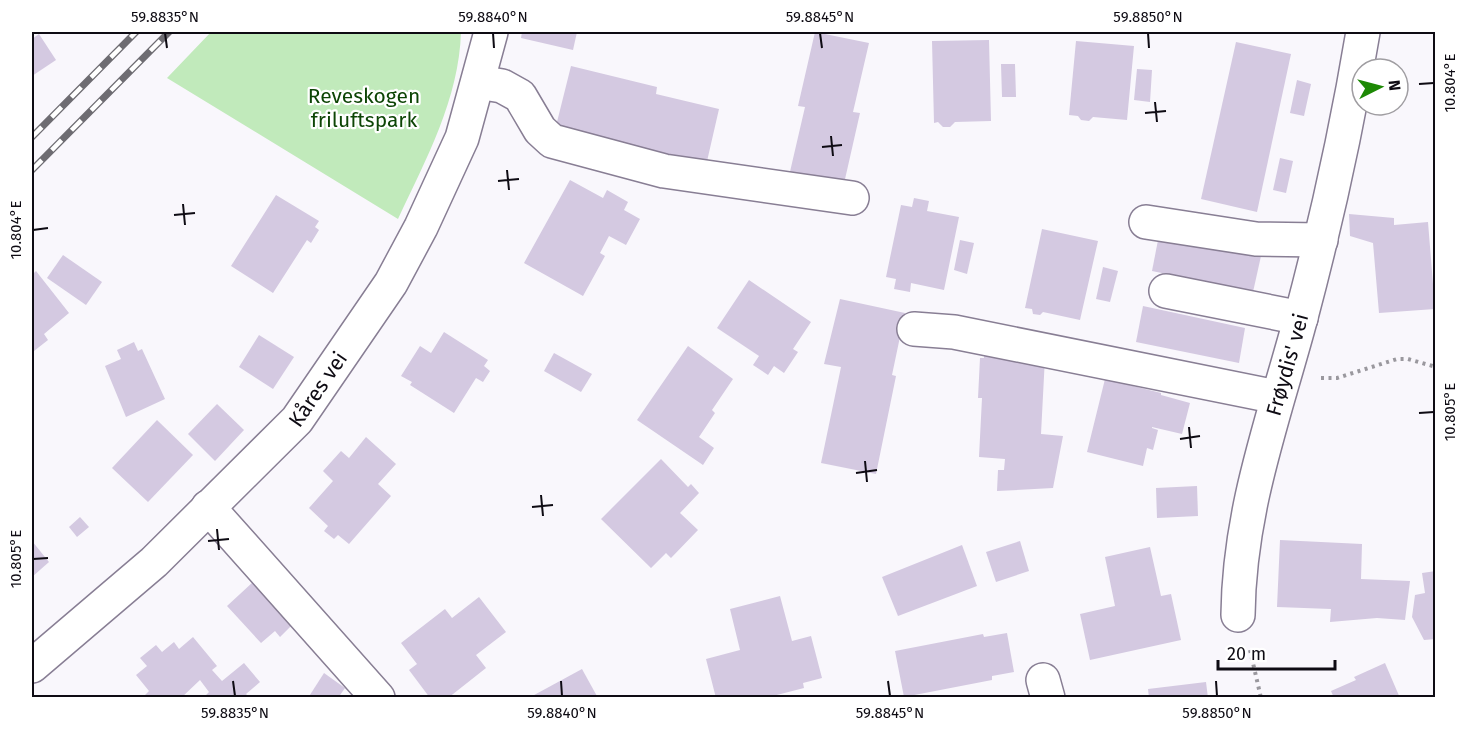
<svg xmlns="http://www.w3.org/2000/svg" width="1467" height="729" font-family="'Fira Sans',sans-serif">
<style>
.green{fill:#c1eabb}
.building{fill:#d4c9e1}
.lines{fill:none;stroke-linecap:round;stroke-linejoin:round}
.minor-casing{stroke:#887e94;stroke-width:36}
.path{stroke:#9a989e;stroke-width:4;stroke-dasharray:3 4.5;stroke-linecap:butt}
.minor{stroke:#fff;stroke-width:33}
.rail-casing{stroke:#6e6c72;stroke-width:7}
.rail{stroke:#fff;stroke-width:4.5;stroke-dasharray:14;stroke-linecap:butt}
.ticks{fill:none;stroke:#0e0b13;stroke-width:2}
.labels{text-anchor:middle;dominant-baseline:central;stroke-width:4.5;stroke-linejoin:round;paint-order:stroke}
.park-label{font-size:21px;fill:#0d4505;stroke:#fff}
.street-label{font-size:21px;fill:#0e0b13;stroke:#fff}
.neatline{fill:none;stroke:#0e0b13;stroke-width:2}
.ticks-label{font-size:15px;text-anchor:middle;fill:#0e0b13}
</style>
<rect width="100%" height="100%" fill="#f9f7fc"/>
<!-- green -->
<path class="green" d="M211,32H461C459,99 426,159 398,219L167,78Z"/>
<!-- building -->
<g class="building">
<path d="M522,32H577L573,50L521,38Z"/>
<path d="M815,32L869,43L853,112L860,113L843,188L789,176L805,107L798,106Z"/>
<path d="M39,34L56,60L32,76V39Z"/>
<path d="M989,40L991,121L955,122L950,127H943L938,122L934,123L932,41Z"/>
<path d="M1076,41L1134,46L1127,120L1093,117L1089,121L1081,120L1078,116L1069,115Z"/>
<path d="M1236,42L1291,54L1257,212L1201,199Z"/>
<path d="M1001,64H1015L1016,97H1002Z"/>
<path d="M571,66L657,87L656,94L719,109L705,170L636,153L638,146L556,126Z"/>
<path d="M1137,69L1152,70L1150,102L1134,100Z"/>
<path d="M1297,80L1311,84L1304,116L1290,113Z"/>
<path d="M1280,158L1293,161L1286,193L1273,190Z"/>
<path d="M570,180L603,198L607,190L628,202L624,210L640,219L626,245L609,236L600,253L605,256L583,296L524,263Z"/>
<path d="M276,195L319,221L315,227L319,230L311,243L307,240L273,293L231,266Z"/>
<path d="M914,198L929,201L927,211L959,217L944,290L911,283L910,292L894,289L896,279L886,277L901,205L912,207Z"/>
<path d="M1349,214L1394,218V225L1428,222L1435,309L1379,313L1373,243L1350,236Z"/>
<path d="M1042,229L1098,241L1080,320L1043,312L1040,315L1033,314L1032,309L1025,308Z"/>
<path d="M1159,235L1261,256L1253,292L1152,271Z"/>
<path d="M960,240L974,243L967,274L954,270Z"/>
<path d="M63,255L102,282L86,305L47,278Z"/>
<path d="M1103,267L1118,271L1110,302L1096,299Z"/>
<path d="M36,271L69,313L44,334L48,340L34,351L32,349V275Z"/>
<path d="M749,280L811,322L793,349L798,352L784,373L774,366L768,375L753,365L759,356L717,328Z"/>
<path d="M840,299L905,313L892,375L896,376L876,474L821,463L841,367L824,364Z"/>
<path d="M1143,306L1245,328L1239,363L1136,342Z"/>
<path d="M444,332L488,360L484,366L490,371L483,382L476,378L454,413L410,385L412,382L401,376L420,346L431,353Z"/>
<path d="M259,335L294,357L273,389L239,367Z"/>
<path d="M134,342L138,351L142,349L165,399L126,417L105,366L121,359L117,350Z"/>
<path d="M688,346L733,379L712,410L715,413L699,437L714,448L703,465L637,420Z"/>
<path d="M554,353L592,374L581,392L544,371Z"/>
<path d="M984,354L1045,357L1041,434L1063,436L1053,488L997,491L998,470H1004L1005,459L979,457L982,398H978L980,358H984Z"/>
<path d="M1105,379L1161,393V395L1190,403L1182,434L1152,427V428L1158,430L1153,450L1147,448L1143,466L1087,452Z"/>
<path d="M217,404L244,430L215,461L188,434Z"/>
<path d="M157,420L193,455L148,502L112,468Z"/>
<path d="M366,437L396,464L378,484L391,496L349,544L338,535L334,539L324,531L328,526L309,508L333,481L323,471L341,451L349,458Z"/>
<path d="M661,459L688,487L691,484L699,493L680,513L698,530L671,558L666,553L651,568L601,519Z"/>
<path d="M1197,486L1198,516L1157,518L1156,488Z"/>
<path d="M80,517L89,527L77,537L69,527Z"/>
<path d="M1280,540L1362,544L1361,579L1410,581L1405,620L1377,618L1330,622L1331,609L1277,607Z"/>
<path d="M32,541L49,562L32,577Z"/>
<path d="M1020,541L1029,571L996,582L986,552Z"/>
<path d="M962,545L977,586L898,616L882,577Z"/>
<path d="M1150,547L1161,596L1171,594L1181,640L1090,660L1080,614L1115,606L1105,557Z"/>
<path d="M1436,571V639L1424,640L1412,617L1415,595L1425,593L1422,573Z"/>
<path d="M253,582L292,625L280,637L275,631L261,643L227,606Z"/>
<path d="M780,596L792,641L811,636L822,678L803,683L804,688L765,698H716L706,659L740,650L730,609Z"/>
<path d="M479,597L506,632L476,655L486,668L448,698H430L409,670L417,664L401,643L445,609L452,618Z"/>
<path d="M1007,633L1014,672L992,676V680L904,697L895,651L983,634L984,637Z"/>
<path d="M193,637L217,666L212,670L222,681L244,663L260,682L246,694L250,698H203L209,692L200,680L181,698H142L149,691L136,675L147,666L140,658L156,645L162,652L174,642L179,649Z"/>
<path d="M1385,663L1400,698H1334L1331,691L1356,680L1354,677Z"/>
<path d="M582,669L598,698H529L536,694Z"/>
<path d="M324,673L345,688L338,698H308Z"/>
<path d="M1206,682L1208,698H1149L1148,689Z"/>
</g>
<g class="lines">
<defs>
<g id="minor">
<path d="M478,82L502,86L520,96L540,130L552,141L664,171L852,198"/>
<path d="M1146,222L1256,239L1321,240"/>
<path d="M1166,291L1301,318"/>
<path d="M914,329L954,332L1277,397"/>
<path d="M208,507L378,698"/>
<path id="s1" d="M1238,615C1239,509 1274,418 1301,317C1326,223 1347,128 1363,32"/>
<path id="s2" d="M32,666L154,562L297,420L391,283L421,227L462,138L491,32"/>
<path d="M1043,680L1048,698"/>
</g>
</defs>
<!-- minor casing -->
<use href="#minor" class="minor-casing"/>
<!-- path -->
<g class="path">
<path d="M1321,378H1337L1397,359H1408L1436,367"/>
<path d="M1250,650L1261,698"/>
</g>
<!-- minor -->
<use href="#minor" class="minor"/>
<defs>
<g id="rail">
<path d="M32,137L136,32"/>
<path d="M32,170L169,32"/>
</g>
</defs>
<!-- rail casing -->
<use href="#rail" class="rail-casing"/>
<!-- rail -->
<use href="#rail" class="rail"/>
</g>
<!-- ticks -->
<path class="ticks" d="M165,33L167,48M493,33L494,48M820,33L822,48M1148,33L1149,48M1419,84L1434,83M1155,102L1157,122M1145,113L1166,111M831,136L833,156M822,147L842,145M507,170L509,190M498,181L519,179M183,204L185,225M174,215L195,213M33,230L48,228M1419,413L1434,412M1189,427L1191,448M1180,439L1200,436M865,461L867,482M856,473L877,470M541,495L543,516M532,507L553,505M217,529L219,550M208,541L229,539M33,559L48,558M233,681L235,696M561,681L562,696M888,681L890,696M1216,681L1217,696"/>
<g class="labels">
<!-- park labels -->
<g class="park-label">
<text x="364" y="96">Reveskogen<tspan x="364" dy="24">friluftspark</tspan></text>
</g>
<!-- street labels -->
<g class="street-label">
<text stroke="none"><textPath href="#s1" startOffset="256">Frøydis' vei</textPath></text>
<text stroke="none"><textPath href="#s2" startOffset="399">Kåres vei</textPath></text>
</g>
</g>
<!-- border -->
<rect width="1467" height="729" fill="none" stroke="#ffffff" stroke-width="66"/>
<!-- north arrow -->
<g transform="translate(1380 87) rotate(84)"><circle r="28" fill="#ffffff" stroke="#9f9da1" stroke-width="1.5"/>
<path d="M0-4.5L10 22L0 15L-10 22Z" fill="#1d8905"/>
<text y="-9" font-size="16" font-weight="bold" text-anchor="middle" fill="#0e0b13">N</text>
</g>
<!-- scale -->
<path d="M1218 660v9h117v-9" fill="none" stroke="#0e0b13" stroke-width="3"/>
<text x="1227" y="660" font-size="18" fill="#0e0b13" stroke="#ffffff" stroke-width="4.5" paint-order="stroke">20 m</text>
<rect x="33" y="33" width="1401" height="663" class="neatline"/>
<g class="ticks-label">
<text x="165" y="22">59.8835°N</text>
<text x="493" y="22">59.8840°N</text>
<text x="820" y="22">59.8845°N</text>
<text x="1148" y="22">59.8850°N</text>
<text transform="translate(1450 83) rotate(-90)" y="5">10.804°E</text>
<text transform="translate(16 230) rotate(-90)" y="5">10.804°E</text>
<text transform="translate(1450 412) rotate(-90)" y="5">10.805°E</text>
<text transform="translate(16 559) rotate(-90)" y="5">10.805°E</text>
<text x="235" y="718">59.8835°N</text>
<text x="562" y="718">59.8840°N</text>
<text x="890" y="718">59.8845°N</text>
<text x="1217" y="718">59.8850°N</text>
</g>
</svg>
